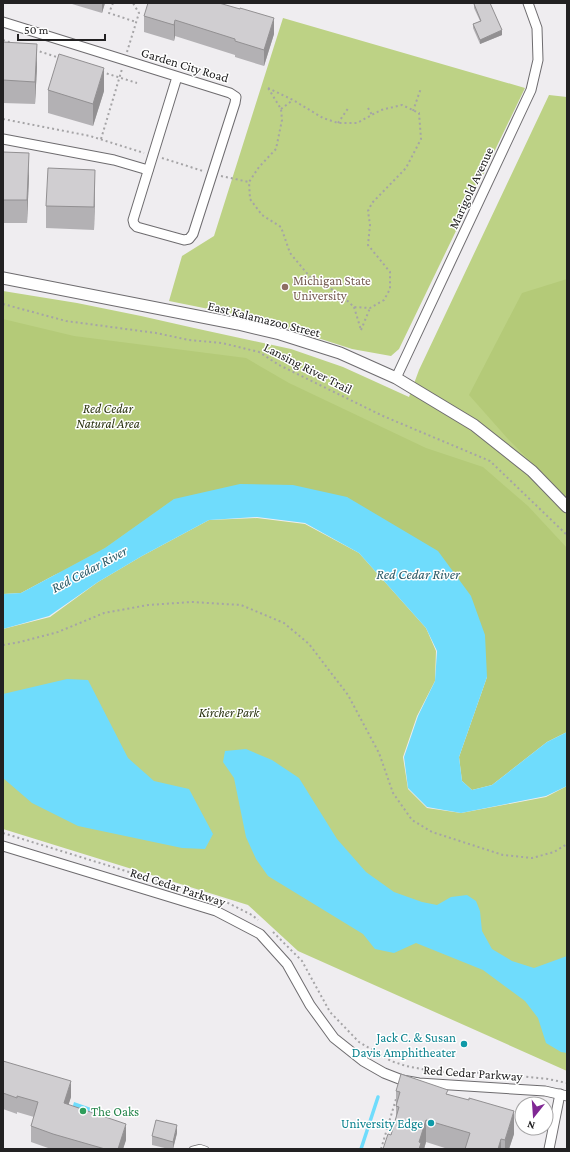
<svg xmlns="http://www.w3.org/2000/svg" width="570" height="1152" font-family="'Crimson Pro',serif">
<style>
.green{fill:#bdd285}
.forest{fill:#b4ca78}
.water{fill:#6fdcfc}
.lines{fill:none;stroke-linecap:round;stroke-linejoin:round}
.stream{stroke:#6fdcfc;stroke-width:3.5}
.service-casing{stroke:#6e6c6f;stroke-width:6}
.minor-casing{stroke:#6e6c6f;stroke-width:11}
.tertiary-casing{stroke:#6e6c6f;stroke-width:13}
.path{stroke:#a5a4a6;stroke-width:2;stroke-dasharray:2 3;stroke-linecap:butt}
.service{stroke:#fff;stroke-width:4.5}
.minor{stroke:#fff;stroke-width:9}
.tertiary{stroke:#fff;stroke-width:11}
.wall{fill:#b3b1b4}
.shaded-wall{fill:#929092}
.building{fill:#d0ced1;stroke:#929092}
.education-dot{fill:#8d6e63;stroke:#fff;stroke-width:1.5}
.culture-dot{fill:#0f9aa8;stroke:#fff;stroke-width:1.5}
.leisure-dot{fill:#2e9e5b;stroke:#fff;stroke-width:1.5}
.labels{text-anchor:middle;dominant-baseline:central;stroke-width:3;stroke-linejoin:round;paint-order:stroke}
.street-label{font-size:13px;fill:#222122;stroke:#fff}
.education-label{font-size:13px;fill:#785e54;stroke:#fff;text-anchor:start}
.park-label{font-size:13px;font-style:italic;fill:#2b3411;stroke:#fff}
.culture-label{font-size:13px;fill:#0d838f;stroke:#fff;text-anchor:end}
.leisure-label{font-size:13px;fill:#27864d;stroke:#fff;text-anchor:start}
.water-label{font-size:14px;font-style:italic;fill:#2b5a67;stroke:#fff}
</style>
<rect width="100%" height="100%" fill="#efedf0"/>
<!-- green -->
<g class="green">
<path d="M283,18L525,88L399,349L391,356L352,349L259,319L169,301L182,256L214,236Z"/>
<path d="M549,95L567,97V732L487,677L293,485L3,594V291L77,303L141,316L194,328L291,349L343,367L409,397L419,370Z"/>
<path d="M257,518L305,524L359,553L426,628L436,651L435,681L417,716L403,757L408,789L427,808L461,813L546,797L567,786V1071L298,951L248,905L3,829V629L50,617L98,582L142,556L209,520Z"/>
</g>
<!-- forest -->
<g class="forest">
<path d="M567,279V498L508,439L469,395L522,293Z"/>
<path d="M3,319L74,336L246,358L289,383L426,448L483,467L528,506L567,548V732L547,742L492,785L472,790L462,781L459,757L487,677L347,497L174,499L105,548L21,593L3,594Z"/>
</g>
<!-- water -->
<g class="water">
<path d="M240,484L293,485L347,497L438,551L471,596L485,635L487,677L459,757L462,781L472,790L492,785L547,742L567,732V786L546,796L461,813L427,807L408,788L404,757L418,716L435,681L437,651L426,628L359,553L305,523L257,517L209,520L142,556L98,582L49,616L3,629V594L21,593L105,548L174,499Z"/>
<path d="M67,679L88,680L128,758L154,781L189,789L213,834L205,849L182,848L78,826L32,803L3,778V694Z"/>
<path d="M246,749L272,760L299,778L337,839L366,872L394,892L422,902L437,905L451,897L467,895L476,901L480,911L482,931L492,949L512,961L534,968L567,956V1053L561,1052L546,1043L538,1018L525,1001L483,970L416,943L394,953L375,949L363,934L268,876L256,859L246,837L234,778L223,762L225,751Z"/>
<path d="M74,1102L94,1109L91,1119L71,1113Z"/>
</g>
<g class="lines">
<!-- stream -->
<path class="stream" d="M361,1149L378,1097"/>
<defs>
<path id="service" d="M192,1149L200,1147L206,1149"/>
<g id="minor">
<path d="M3,22L230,93L236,97L235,103L193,234L189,239L184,240L137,227L134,224L133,220L177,77"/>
<path d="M3,139L114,160L148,170"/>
<path d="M396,378L531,90L538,60L537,28L528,3"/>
<path d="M3,846L216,911L260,934L287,964L310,1005L334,1038L363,1061L384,1073L402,1080L419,1083L545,1091L567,1096"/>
<path d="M549,1149L560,1094"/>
</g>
<path id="tertiary" d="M3,278L238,324L280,334L340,353L396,378L474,425L532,471L567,507"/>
</defs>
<!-- service casing -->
<use href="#service" class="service-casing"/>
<!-- minor casing -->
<use href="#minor" class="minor-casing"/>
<!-- tertiary casing -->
<use href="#tertiary" class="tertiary-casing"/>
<!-- path -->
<g class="path">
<path d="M113,3L109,13L136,22"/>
<path d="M3,40L12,43"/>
<path d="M35,50L60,58"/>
<path d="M127,52L139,13L133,3"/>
<path d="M102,72L137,83"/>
<path d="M268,88L293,100L323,118L338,123H357L381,110L402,105L419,113L421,139L406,168L372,203L368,211L370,225L368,245L390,272V289L384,300L370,308L354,307L340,294L310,277L290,253L281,227L262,215L250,199L249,182L259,167L276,149L282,120L281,109Z"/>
<path d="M368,108L372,115"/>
<path d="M281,109L293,100"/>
<path d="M413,111L421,88"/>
<path d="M3,119L90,136L144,153"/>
<path d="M338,123L349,107"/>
<path d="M101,139L122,69"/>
<path d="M162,158L203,171"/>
<path d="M221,176L249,182"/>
<path d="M3,304L66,321L156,333L189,340L222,343L259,352L279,365L383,416L490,461L567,535"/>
<path d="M354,307L361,330"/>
<path d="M361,330L370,308"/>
<path d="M3,645L20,642L58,632L104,613L148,605L192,602L241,605L284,623L309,644L348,695L379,753L393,793L412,820L432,832L503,855L532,858L554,852L567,844"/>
<path d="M3,833L226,902L252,915L258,920"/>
<path d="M273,932L302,961L330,1012L359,1042L391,1061L406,1066L437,1072L492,1073L548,1079L567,1083"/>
<path d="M381,1149L396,1099"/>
</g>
<!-- service -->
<use href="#service" class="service"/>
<!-- minor -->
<use href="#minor" class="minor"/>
<!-- tertiary -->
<use href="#tertiary" class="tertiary"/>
</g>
<!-- wall -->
<g class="wall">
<path d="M72,3H105L102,13L72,4Z"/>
<path d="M474,4L502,35L480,44L473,28V24L480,21L474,8Z"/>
<path d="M144,16L274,34L264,66L235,57V55L175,36L174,41L144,32Z"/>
<path d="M3,42L37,67L35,104L3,103Z"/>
<path d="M48,90L104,91L93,126L48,113Z"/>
<path d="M3,152L29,176L27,223H3Z"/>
<path d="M95,192L94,230L46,228V206Z"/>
<path d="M3,1061L71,1097L68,1105L126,1140L123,1149H51L31,1142V1126L34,1117L17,1112V1114L3,1109Z"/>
<path d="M396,1091L448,1094L514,1134L509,1149H448L426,1142L424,1149H383L391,1135L396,1118Z"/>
<path d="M177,1133L173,1149H169L152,1145V1136Z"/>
</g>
<!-- shaded-wall -->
<g class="shaded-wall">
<path d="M102,3H105L102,13Z"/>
<path d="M274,18V34L264,66V50Z"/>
<path d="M175,20V36L174,41V25Z"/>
<path d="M502,30V35L480,44V40Z"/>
<path d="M37,44V67L35,104V82Z"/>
<path d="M104,68V91L93,126V104Z"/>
<path d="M29,153V176L27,223V200Z"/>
<path d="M95,170V192L94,230V207Z"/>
<path d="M71,1081V1097L64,1119V1103Z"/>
<path d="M514,1111V1134L509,1149H505V1140Z"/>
<path d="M426,1120V1142L424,1149H419V1142Z"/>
<path d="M126,1124V1140L123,1149H118Z"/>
<path d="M177,1125V1133L173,1149V1142Z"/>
<path d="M501,1139V1149H498Z"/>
</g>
<!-- building -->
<g class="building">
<path d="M148,3H219L240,9V8L274,18L264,50L235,41V39L175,20L174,25L144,16Z"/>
<path d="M477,3H490L502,30L480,40L473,24L481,21L474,4Z"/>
<path d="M3,42L37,44L35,82L3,80Z"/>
<path d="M59,54L104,68L93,104L48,90Z"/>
<path d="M3,152L29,153L27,200H3Z"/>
<path d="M48,168L95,170L94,207L46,206Z"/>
<path d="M3,1061L71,1081L64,1103L126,1124L118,1149H105L53,1134L31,1126L38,1102L17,1096V1098L3,1093Z"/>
<path d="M401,1074L448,1090L446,1094L469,1100V1098L514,1111L505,1140L501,1139L498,1149H465L470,1133L426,1120L419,1142L421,1143L419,1149H383L388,1134L391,1135L399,1107L396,1106L400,1092L396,1091Z"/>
<path d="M156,1120L177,1125L173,1142L152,1136Z"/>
</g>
<!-- markers -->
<circle class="education-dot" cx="285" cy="287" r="4"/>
<g class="culture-dot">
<circle cx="464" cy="1044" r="4"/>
<circle cx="431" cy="1123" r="4"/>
</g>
<circle class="leisure-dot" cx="83" cy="1111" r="4"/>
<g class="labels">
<!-- street labels -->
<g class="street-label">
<text transform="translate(185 65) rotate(17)">Garden City Road</text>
<text transform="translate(471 188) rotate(-65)">Marigold Avenue</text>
<text transform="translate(264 319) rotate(14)">East Kalamazoo Street</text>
<text transform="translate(308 368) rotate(27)">Lansing River Trail</text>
<text transform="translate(178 887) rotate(18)">Red Cedar Parkway</text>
<text transform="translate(473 1073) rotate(4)">Red Cedar Parkway</text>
</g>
<!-- education labels -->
<g class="education-label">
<text x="293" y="280">Michigan State<tspan x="293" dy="15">University</tspan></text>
</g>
<!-- park labels -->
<g class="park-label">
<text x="108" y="408">Red Cedar<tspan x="108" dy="15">Natural Area</tspan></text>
<text x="229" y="712">Kircher Park</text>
</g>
<!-- culture labels -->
<g class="culture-label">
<text x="456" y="1037">Jack C. &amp; Susan<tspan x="456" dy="15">Davis Amphitheater</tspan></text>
<text x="423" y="1123">University Edge</text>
</g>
<!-- leisure labels -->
<g class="leisure-label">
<text x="91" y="1111">The Oaks</text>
</g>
<!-- water labels -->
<g class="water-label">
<text transform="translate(89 569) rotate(-28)">Red Cedar River</text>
<text x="418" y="574">Red Cedar River</text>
</g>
</g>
<!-- border -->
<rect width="570" height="1152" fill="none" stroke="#222122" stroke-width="8"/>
<!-- north arrow -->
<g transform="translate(534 1116) rotate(197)"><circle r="19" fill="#ffffff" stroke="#a7a6a7"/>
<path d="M0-3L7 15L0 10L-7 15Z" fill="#802794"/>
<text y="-6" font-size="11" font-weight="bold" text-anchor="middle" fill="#222122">N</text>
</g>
<!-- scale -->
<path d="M18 34v6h87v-6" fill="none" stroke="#222122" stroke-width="2"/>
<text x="24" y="34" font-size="12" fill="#222122" stroke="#ffffff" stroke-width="3" paint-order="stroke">50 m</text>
</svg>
